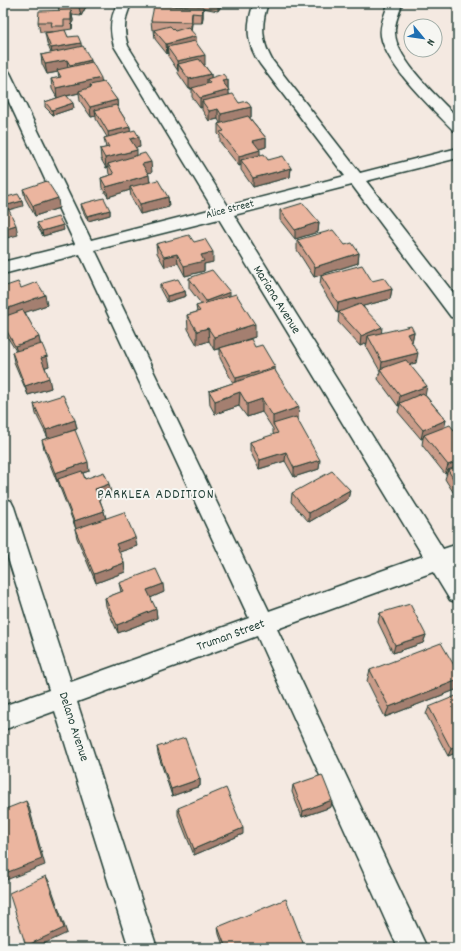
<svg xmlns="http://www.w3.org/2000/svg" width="461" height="951" font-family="Dekko,sans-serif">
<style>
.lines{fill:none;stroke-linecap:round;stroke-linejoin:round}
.minor-casing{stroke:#1f3d34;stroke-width:3}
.minor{fill:#f6f6f2;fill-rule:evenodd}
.wall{fill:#ca9c89;stroke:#1f3d34}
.shaded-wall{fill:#a47f6f;stroke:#1f3d34}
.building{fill:#ebb59f;stroke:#1f3d34}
.labels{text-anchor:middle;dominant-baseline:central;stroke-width:4;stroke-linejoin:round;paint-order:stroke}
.far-street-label{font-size:11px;fill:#1f3d34;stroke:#f6f6f2}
.street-label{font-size:13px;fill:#1f3d34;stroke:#f6f6f2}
.neighbourhood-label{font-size:14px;letter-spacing:1px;fill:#1f3d34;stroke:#f6f6f2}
</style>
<rect width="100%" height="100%" fill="#f4e9e1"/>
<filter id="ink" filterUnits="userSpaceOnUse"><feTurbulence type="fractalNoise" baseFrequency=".025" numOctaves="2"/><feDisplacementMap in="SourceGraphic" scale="8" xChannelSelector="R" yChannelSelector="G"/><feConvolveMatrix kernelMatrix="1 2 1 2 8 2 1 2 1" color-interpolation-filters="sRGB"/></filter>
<g filter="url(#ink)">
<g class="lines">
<defs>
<g id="minor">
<path d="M118,3H132C124,17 123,31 128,46L228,206L345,176L260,64C246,44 246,25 254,3H268C261,24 261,40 272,60L360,173L458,148V158L366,181L458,299V318L451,317L352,185L234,215L443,549L458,544V563L453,565L458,573V603L450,600L433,572L277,629L427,948H398L257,636L77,702L157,948H129L55,711L3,730V706L49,690L3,542V498L11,501L14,507L71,682L249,618L80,254L3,274V262L75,244L3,89V69L8,70L10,73L91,240L213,209L114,46C109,30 110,17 118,3ZM219,219L423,556L269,611L95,250Z"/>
<path d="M388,3H402C400,13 394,22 395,33C396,60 440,99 458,118V132L453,130C432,108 386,66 381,36C379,24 386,14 388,3Z"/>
</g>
</defs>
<!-- minor casing -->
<use href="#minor" class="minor-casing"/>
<!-- minor -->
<use href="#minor" class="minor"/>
</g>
<!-- wall -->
<g class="wall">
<path d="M59,3H88L81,16L72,15L73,20L72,29L65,30V31L68,37L81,46L91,62L102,82L117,100L118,108L130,127V131L140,147L135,148L137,156L152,172L148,173L150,182L168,197L169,207L140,214L131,197L130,190L108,197L102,188L101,178L110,175L109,174L108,167L106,168L101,159L100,149L106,148L104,138L107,137L96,119V116L91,117L80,101L79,93L67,96L74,108L53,115L45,107V102L57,98L52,89L51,79L59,78L58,72L47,74L42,64L41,55L51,53L47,43L45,33L52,32H40L38,22L59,11L58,5Z"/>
<path d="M157,3H223L218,11L203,8V17L202,23H192L191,31L205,65H204L211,74V78L228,80V89L229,94L239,103L251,107V117H249L266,138V147L259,149L260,155L268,160L291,168L290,177L253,187L241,170V165L239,166L220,142V136L218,134V124L220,123L218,119L209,121L202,110V107L200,108L192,97V89H189L178,73V71L168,56V53L167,54L155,39L154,30H152L151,21L157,6Z"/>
<path d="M23,189L59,208L35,216L25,198Z"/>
<path d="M81,204L110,210V215L88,221L82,209Z"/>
<path d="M280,210L319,222L318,232L295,239L280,220Z"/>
<path d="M37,223L64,230L43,236L38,228Z"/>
<path d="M297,240L345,245L359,253L358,263L314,277L297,250Z"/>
<path d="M194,242L213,262L204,264V271L185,276L178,263L165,267L157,253L156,244Z"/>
<path d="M321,276L372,281L392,289L390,299L363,306L381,333L414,332L412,342H411L416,363L410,364L425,395L446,420L444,427L458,435V500L445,479L447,473L445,474L422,445L423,438L421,439L398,412L400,405L398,406L378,379L380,371L366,346L367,343L360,346L338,322L339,312L337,313L320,285Z"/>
<path d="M189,278L230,296L255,337L228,346L255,347L275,367V370L298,420L319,469L294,477L285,461L259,469L250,451V442L274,435L273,433V429L262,412L247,417L239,406L215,414L210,405L209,391L233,383L220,358V349L214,350L209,341L197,345L188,329L187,315L197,312L196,306L202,305L189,288Z"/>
<path d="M160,284L185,291L186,296L167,302L160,289Z"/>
<path d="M3,287L21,288L47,305L25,312L41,344L49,366L45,367L51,388L28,395L14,362L12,352L16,351L3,330Z"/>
<path d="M34,404L75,420L77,429L74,430L89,471L83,473L85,479L111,493L99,497L106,518L137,546L119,552L124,563L125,572L96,583L77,538L75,529H76L60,488L58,481L57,482L44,449L42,440L48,438L36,414Z"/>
<path d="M350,490L348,499L309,522L291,502L292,493Z"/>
<path d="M119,583L164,592L150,598L156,609L157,618L118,633L106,606L105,598L121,592Z"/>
<path d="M380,613L426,635L423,643L393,653L378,622Z"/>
<path d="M370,670L458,689L385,717L367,681Z"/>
<path d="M429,707L458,752L448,756L426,714Z"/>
<path d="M157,747L200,779V786L172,796L158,754Z"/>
<path d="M458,760V771L455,766Z"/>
<path d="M293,785L331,807L302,817L292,792Z"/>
<path d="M178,808L243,834L194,855L178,815Z"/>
<path d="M218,927L305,948H224L219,934Z"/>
</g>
<!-- shaded-wall -->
<g class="shaded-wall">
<path d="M82,3H88L81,16L79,7Z"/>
<path d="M176,3H181V6L177,13Z"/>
<path d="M218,3H223L218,11Z"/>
<path d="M203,7V17L202,23V14Z"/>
<path d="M71,10L73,20L72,29L71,20Z"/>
<path d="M192,13V23L191,32V22Z"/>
<path d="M196,36L197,46L167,47L168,53L167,54L166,44Z"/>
<path d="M81,43L82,52L53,57L51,48Z"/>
<path d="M205,55V65L182,70L178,64V71L177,61Z"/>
<path d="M67,60L68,69L57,70L58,72L47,74L45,64Z"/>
<path d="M91,60L92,70L71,75L70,65Z"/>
<path d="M211,74V84L207,79V85L189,89V79Z"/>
<path d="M101,78L102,88L92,87L90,85L91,90L79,91V93L57,98L56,88Z"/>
<path d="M228,80V90L222,81Z"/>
<path d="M229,90V100L202,101V107L200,108V98Z"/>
<path d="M3,94H5L7,104H3Z"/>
<path d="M117,100L118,109L95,110L96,116L91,117L90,107Z"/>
<path d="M73,103L74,108L53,115L52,110Z"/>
<path d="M251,107V117L221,124V114Z"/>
<path d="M218,109V119L209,121V111Z"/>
<path d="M130,127L131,137L109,142L108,132Z"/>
<path d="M139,137L140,147L131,149L130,139Z"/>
<path d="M266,138V147L253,151V141Z"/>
<path d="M137,150V160L108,164V167L106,168L105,158Z"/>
<path d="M260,150V160H241V165L239,166V156Z"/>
<path d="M151,162L152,172L143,174L142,164Z"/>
<path d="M291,168L290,177L253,187V178Z"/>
<path d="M149,175L150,185L130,187V190L108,197L106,187Z"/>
<path d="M168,197L169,207L140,214V204Z"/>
<path d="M58,198L59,208L35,216L33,206Z"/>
<path d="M22,201L23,206L5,211L4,206Z"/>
<path d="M110,210V215L88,221L87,216Z"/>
<path d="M319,222L318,232L295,239V230Z"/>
<path d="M16,225L18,235L3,239V229Z"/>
<path d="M63,225L64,230L43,236L42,231Z"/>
<path d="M213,252V262L204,264V271L185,276L184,266L201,255Z"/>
<path d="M359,253L358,263L314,277L315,267Z"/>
<path d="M177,254L178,263L165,267L164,257Z"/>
<path d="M392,289L390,299L337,313L338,303Z"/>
<path d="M185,291L186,296L167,302V296Z"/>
<path d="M230,292V302L206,310V301Z"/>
<path d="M45,295L47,305L3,320V310Z"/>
<path d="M255,324V337L214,350V337Z"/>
<path d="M382,327L381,337L368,336L367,343L360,346L361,336Z"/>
<path d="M208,328L209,341L197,345V331Z"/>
<path d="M414,332L412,342L405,344L407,334Z"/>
<path d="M39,337L41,347L18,355L15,346Z"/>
<path d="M418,353L416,363L381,371V370L382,362Z"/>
<path d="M47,356L49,366L43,368L41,358Z"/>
<path d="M275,367L274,377L236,388V378Z"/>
<path d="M49,378L51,388L28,395L25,386Z"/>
<path d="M427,386L425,396L400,403V405L398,406L400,396Z"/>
<path d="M240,392L239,406L215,414V401Z"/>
<path d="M262,399V412L247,417V404Z"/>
<path d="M299,407L298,420L276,428L273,424V416Z"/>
<path d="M75,420L77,429L48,439L46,430Z"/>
<path d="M446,420L444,429L424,435L423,438L421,439L423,430Z"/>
<path d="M286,452L285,461L259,469L260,460Z"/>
<path d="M320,460L319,469L294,477V468Z"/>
<path d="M458,461V469L448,470L447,473L445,474L448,465Z"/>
<path d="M88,462L89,471L59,481L58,479V481L57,482L55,473Z"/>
<path d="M109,484L111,493L97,498L95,489Z"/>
<path d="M350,490L348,499L309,522V513Z"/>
<path d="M104,511L106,520L76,530L74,521Z"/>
<path d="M135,537L137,546L117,553L116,544Z"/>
<path d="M124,563L125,572L96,583L94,574Z"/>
<path d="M163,584L164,592L148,599L147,590Z"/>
<path d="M156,609L157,618L118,633L117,625Z"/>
<path d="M426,635L423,643L393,653L395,645Z"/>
<path d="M458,680V689L385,717L389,707Z"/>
<path d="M458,746V752L448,756L451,749Z"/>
<path d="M200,779V786L172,796L171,789Z"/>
<path d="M332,800L331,807L302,817L303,811Z"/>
<path d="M26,801L29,807L45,865L6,880L3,874Z"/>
<path d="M243,828V834L194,855V849Z"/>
<path d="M46,876L49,881L67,933L35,948H27L26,946Z"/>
</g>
<!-- building -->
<g class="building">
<path d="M59,3H82L79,7L58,5Z"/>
<path d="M154,6L203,7L202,14L192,13L191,22L151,21Z"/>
<path d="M71,10V20H64V26H51L52,22H38L39,11Z"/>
<path d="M170,26L175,31L188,27L196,36L166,44L154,30Z"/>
<path d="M65,30L68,37L78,36L81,43L51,48L45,33Z"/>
<path d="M195,41L205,55L177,61L167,47Z"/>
<path d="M83,46L91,60L70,65L67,60L45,64L41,55Z"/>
<path d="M199,59L211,74L189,79L178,64Z"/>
<path d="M92,62L101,78L56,88L51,79L61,77L57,70Z"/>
<path d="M223,74L228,80L222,81L229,90L200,98L192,88L210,83L207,79Z"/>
<path d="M104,82L117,100L90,107L79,91L92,87L90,85Z"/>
<path d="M3,89L5,94H3Z"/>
<path d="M233,94L239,103L247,101L251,107L221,114L218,109L209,111L202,101Z"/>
<path d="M66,95L73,103L52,110L45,102Z"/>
<path d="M116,105L130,127L108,132L95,110Z"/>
<path d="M248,116L266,138L253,141L260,150L239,156L220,132L224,131L218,124Z"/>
<path d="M135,130L139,137L130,139L137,150L105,158L100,149L109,147L104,138Z"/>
<path d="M145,153L151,162L142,164L149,175L106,187L101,178L114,174L108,164Z"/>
<path d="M264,154L268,160L283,156L291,168L253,178L241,160Z"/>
<path d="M158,180L168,197L140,204L130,187Z"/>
<path d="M47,181L58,198L33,206L23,189Z"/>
<path d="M18,194L22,201L4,206L3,203V198Z"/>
<path d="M104,198L110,210L87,216L81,204Z"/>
<path d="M303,203L319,222L295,230L280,210Z"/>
<path d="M7,206L16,225L3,229V207Z"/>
<path d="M58,217L63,225L42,231L37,223Z"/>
<path d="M333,230L345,245L352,243L359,253L315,267L297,240Z"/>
<path d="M189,235L194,242L205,239L213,252L201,255L204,261L184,266L177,254L164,257L156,244Z"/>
<path d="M362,265L372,281L384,278L392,289L338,303L321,276Z"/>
<path d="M212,270L230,292L206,301L189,278Z"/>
<path d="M178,279L185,291L167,296L160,284Z"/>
<path d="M18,282L21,288L37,282L45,295L3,310V287Z"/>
<path d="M236,294L255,324L214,337L208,328L197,331L187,315L200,311L196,306Z"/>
<path d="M360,304L382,327L361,336L339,312Z"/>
<path d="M23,310L39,337L15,346L3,324V317Z"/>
<path d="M411,326L414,332L407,334L418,353L382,362L368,336Z"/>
<path d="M251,339L255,347L262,345L275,367L236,378L220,348Z"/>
<path d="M42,344L47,356L41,358L49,378L25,386L12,352Z"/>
<path d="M406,360L427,386L400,396L380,369Z"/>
<path d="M274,369L299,407L273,416L262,399L247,404L240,392L215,401L209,391Z"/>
<path d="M423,393L446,420L423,430L400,403Z"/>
<path d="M63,395L75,420L46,430L34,404Z"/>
<path d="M296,417L320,460L294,468L286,452L260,460L250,442L278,433L273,424Z"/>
<path d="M450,425L458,435V461L448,465L424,435Z"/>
<path d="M75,430L88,462L55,473L42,440Z"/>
<path d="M458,466V487L448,470Z"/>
<path d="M82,471L85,479L104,472L109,484L95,489L104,511L74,521L58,479Z"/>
<path d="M332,471L350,490L309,513L292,493Z"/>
<path d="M124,512L135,537L116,544L124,563L94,574L75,529Z"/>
<path d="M156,569L163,584L147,590L156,609L117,625L105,598L123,591L119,583Z"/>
<path d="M410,604L426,635L395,645L380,613Z"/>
<path d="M441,643L458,672V680L389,707L370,670Z"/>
<path d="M458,695V746L451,749L429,707Z"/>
<path d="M185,738L200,779L171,789L157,747Z"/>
<path d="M322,775L332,800L303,811L293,785Z"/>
<path d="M226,788L243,828L194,849L178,808Z"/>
<path d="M26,801L42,859L3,874V810Z"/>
<path d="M46,876L64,928L26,946L9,893Z"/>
<path d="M286,899L305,948H226L218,927Z"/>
</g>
</g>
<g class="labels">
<!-- far-street labels -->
<g class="far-street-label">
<text transform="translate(230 210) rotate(-14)">Alice Street</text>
</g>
<!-- street labels -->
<g class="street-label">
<text transform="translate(276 300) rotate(58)">Mariana Avenue</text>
<text transform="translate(231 636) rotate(-20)">Truman Street</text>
<text transform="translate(73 727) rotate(72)">Delano Avenue</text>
</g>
<!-- neighbourhood labels -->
<g class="neighbourhood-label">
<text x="156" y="495">PARKLEA ADDITION</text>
</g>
</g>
<!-- margin -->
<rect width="461" height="951" fill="none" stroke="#f6f6f2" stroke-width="16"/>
<rect x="8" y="8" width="445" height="935" fill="none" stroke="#1f3d34" stroke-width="1.5" filter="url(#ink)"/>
<!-- north arrow -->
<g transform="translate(423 38) rotate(119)"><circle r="19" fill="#f6f6f2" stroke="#a0aca6"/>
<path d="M0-3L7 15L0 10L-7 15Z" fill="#1f6fb2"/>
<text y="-6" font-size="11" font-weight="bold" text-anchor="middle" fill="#1f3d34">N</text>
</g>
</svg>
